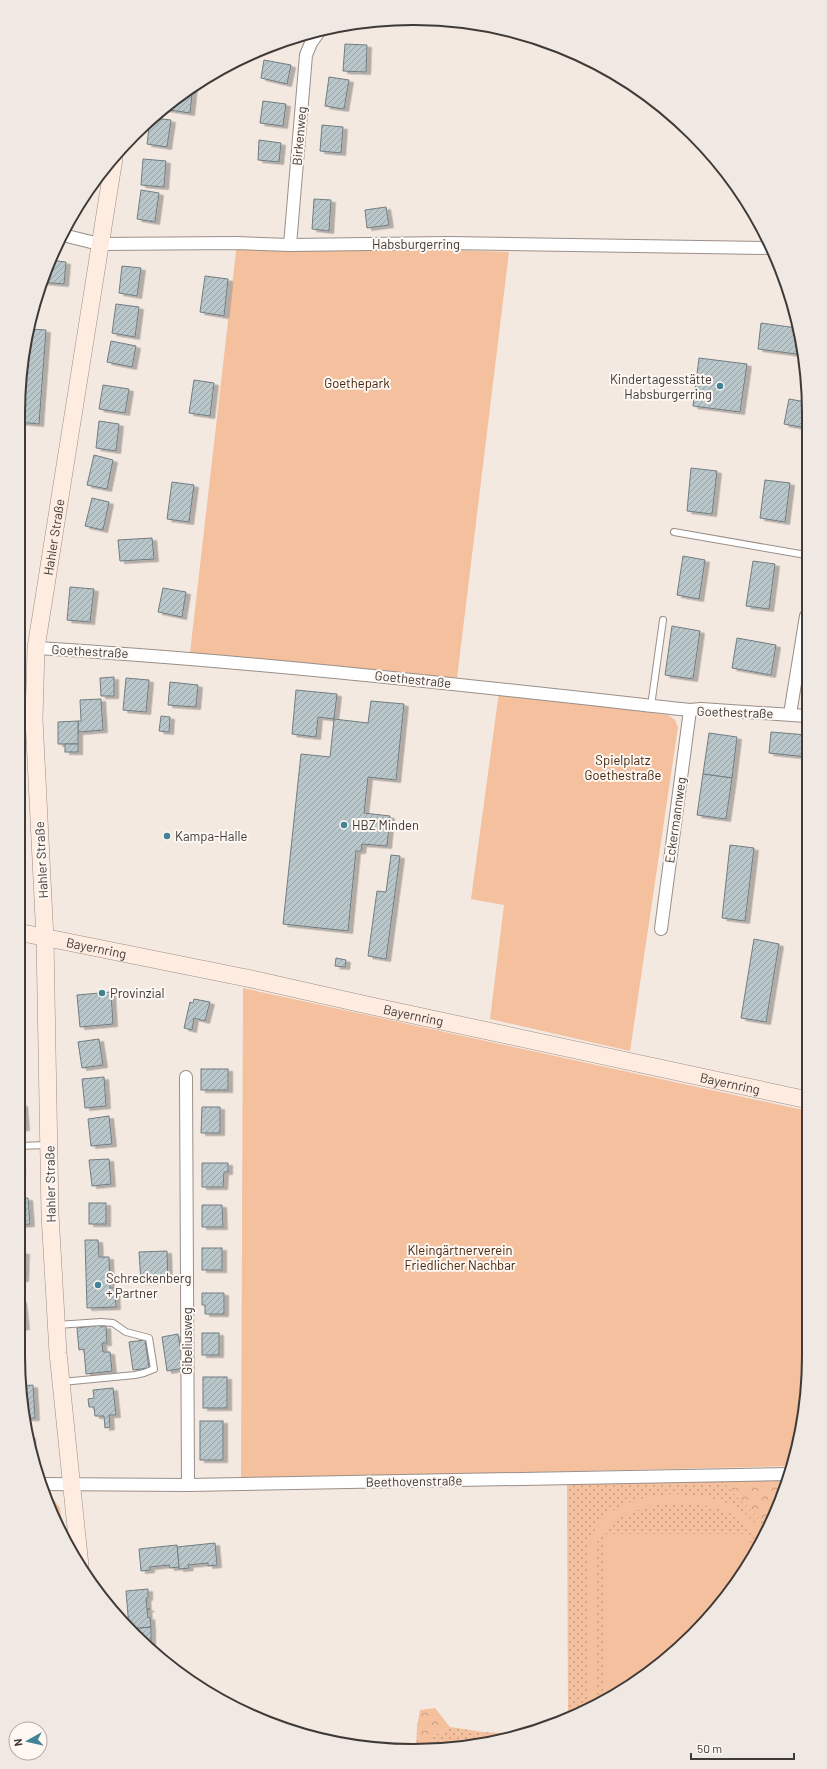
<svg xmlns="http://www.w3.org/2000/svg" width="827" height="1769" font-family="Barlow,sans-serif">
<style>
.grass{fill:url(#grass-dots)}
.forest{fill:url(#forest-crowns)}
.green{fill:#f4c09d}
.building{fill:url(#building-hatch);stroke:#717d81;filter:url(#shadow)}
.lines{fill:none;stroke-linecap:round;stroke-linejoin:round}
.lane-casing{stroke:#9a8f89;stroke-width:8}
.street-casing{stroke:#9a8f89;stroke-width:14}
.secondary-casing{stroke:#9a8f89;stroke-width:18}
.lane{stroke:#fff;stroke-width:6}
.street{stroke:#fff;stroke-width:12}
.secondary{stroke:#ffece0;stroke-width:17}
.poi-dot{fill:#418295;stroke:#fef7f2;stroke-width:1.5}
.labels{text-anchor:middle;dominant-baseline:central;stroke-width:4;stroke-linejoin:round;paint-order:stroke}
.street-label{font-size:13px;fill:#3f3a37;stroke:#fef7f2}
.poi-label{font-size:13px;fill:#3f3a37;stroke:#fef7f2;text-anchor:start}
.park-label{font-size:13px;fill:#48260c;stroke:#fef7f2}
.rim{fill:none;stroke:#3f3a37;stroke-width:2}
</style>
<defs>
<pattern id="grass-dots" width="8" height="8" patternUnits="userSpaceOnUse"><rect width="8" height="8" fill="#f4c09d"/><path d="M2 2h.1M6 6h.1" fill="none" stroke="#c79d81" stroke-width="1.8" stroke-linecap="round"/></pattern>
<pattern id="forest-crowns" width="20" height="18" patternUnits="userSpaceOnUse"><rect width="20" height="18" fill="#f4c09d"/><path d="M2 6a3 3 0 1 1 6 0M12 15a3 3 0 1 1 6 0" fill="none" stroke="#c79d81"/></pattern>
<pattern id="building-hatch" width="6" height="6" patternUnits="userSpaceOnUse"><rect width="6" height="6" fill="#b9c7cb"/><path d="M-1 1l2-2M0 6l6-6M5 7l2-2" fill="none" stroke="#98a3a6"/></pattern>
<filter id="shadow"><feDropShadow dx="4.5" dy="2.5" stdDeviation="0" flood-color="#0004"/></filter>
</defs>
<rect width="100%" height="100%" fill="#f4e9e1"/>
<!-- grass -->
<g class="grass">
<path d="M722,1481L760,1520L772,1519C762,1538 754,1558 742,1576C703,1634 634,1693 568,1718L567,1482Z"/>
<path d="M450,1727L483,1732L479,1745L465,1748L433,1749L432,1737Z"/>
</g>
<!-- forest -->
<g class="forest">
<path d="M722,1481H787L779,1507L772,1519L760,1520Z"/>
<path d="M435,1708L450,1727L432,1737L433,1749H416L417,1727L420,1710Z"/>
<path d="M483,1732L502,1733V1740L479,1745Z"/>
</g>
<!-- green -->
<g class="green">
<path d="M237,243L509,252L457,678L190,653Z"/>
<path d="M499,692L668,715L675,720L678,727L630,1051L490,1019L504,905L471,899Z"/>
<path d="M243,988L808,1111L809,1356L801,1433L791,1466L241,1479Z"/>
<path d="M43,1491L48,1492L60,1508L63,1536Z"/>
<path d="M671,1494C702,1495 734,1498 755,1523H770L757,1548C749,1488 623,1492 599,1538C597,1542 597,1546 596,1550L597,1705L587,1711V1550C597,1508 633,1497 671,1494Z"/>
<path d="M603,1534H750V1562L742,1575L711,1616L654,1669L603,1701Z"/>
</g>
<!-- building -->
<g class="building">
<path d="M345,44L367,45L366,72L343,71Z"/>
<path d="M264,60L291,65L287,84L261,78Z"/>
<path d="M329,77L349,80L344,109L325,106Z"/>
<path d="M193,85L190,113L164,109Z"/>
<path d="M263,101L286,104L283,126L260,123Z"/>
<path d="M153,118L171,120L167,147L147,144L150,120Z"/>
<path d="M322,125L343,127L341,153L320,151Z"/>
<path d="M259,140L281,143L279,162L258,160Z"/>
<path d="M143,159L166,161L164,187L141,185Z"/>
<path d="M141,190L159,193L155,222L137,219Z"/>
<path d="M314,199L331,200L329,231L312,229Z"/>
<path d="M386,207L389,225L367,228L365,210Z"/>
<path d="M49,260L66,262L64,284L42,282Z"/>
<path d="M122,266L141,268L137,296L119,293Z"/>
<path d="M205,276L228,279L224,316L200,312Z"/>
<path d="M116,304L139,307L135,337L112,333Z"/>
<path d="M761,323L797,328L804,355L758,349Z"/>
<path d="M28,329L46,330L39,424L18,422L26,336Z"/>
<path d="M111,341L136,346L132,367L107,362Z"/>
<path d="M699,358L747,364L740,412L693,406Z"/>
<path d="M194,380L214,383L210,416L189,413Z"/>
<path d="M103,385L129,389L125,413L99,409Z"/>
<path d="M789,399L806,402V428L784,424Z"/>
<path d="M99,421L119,424L116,451L96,448Z"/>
<path d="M94,455L113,460L107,489L87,485Z"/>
<path d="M691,468L717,471L712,514L687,511Z"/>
<path d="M765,480L790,483L785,522L760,518Z"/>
<path d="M172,482L194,485L189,522L167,519Z"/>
<path d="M92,498L109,502L103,530L85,526Z"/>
<path d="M152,538L154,559L120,561L118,540Z"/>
<path d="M683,556L705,560L699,599L677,595Z"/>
<path d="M753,561L775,564L769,609L746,606Z"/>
<path d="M70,587L94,589L90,622L67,620Z"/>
<path d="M163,588L186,592L182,617L158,612Z"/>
<path d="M672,626L700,631L693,679L665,675Z"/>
<path d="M737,638L776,645L771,675L732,668Z"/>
<path d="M114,677V696H101L100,678Z"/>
<path d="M126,678L149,680L146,712L123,710Z"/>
<path d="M170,682L198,685L196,707L168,705Z"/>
<path d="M296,690L337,694L334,719L318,717L316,737L292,734Z"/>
<path d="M101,699L103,730L78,732V721H81L80,700Z"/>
<path d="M371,701L404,704L396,780L368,777L364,813L390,816L387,846L362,844L361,851H356L348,931L283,924L301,754L330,757L334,719L368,723Z"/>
<path d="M161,716L170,717L169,732L159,731Z"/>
<path d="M78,721V744H58V722Z"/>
<path d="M771,732L807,735V757L769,753Z"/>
<path d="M709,733L737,737L732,778L703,774Z"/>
<rect x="65" y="744" width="13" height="8"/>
<path d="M703,774L732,778L726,819L697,815Z"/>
<path d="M730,845L754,848L745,921L722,918Z"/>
<path d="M391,855L400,856L386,959L368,956L377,891L386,892Z"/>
<path d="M754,939L779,944L766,1022L741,1018Z"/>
<path d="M336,958L346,960L345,967L335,966Z"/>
<path d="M111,992L113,1024L80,1027L77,995Z"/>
<path d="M194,999L210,1002L205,1021L194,1018L192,1030L184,1028L190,1002L193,1003Z"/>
<path d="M99,1039L103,1065L82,1068L78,1042Z"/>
<rect x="201" y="1069" width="27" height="21"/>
<path d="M104,1077L106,1106L85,1108L82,1079Z"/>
<path d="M18,1104H23L25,1128H18Z"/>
<path d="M202,1107H220V1133H201Z"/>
<path d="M109,1116L112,1144L91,1146L88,1119Z"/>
<path d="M18,1148H20L21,1174H18Z"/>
<path d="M109,1159L111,1184L92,1186L89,1160Z"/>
<path d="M202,1163H228V1172H224L223,1187H202Z"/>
<path d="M18,1198H28L30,1224L18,1225Z"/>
<rect x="89" y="1203" width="17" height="21"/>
<path d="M202,1205H222L223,1227H202Z"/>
<path d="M85,1240H98L99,1257H109L110,1288H115L116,1307L87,1308Z"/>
<rect x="202" y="1248" width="20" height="22"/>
<path d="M18,1251L25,1252L24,1279H18Z"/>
<path d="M167,1251L168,1281L141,1282L139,1252Z"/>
<path d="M202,1293H224V1314H205V1305H202Z"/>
<path d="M18,1300H22L25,1327L18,1328Z"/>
<path d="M100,1325L101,1327L106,1326L107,1343H102L103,1352H110L112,1371L86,1374L84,1349L79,1350L77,1328Z"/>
<rect x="202" y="1333" width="17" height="22"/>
<path d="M178,1334L184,1368L167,1371L162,1337Z"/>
<path d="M145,1340L149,1368L133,1370L129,1342Z"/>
<rect x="203" y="1377" width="24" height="31"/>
<path d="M33,1385L35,1418H24L21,1386Z"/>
<path d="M113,1388L116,1415H109L110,1427L105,1428L104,1416H95L94,1407H89L88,1399L94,1398L93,1390Z"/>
<rect x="200" y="1421" width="23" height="39"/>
<path d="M27,1436H31L32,1457Z"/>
<path d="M215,1543L217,1565L208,1566V1563L188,1565L189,1568L179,1569L177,1547Z"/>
<path d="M177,1545L179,1567L170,1568L169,1565L150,1567V1570L141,1571L139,1549Z"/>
<path d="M148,1589V1598H146L147,1609H150H147L148,1618L150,1617L151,1627L130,1629L129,1627L126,1591Z"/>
<path d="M151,1627V1647H154H151V1651L130,1629Z"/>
</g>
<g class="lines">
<defs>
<g id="lane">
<path d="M674,532L806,555"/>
<path d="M651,706L663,620"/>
<path d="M18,1146L47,1145"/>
<path d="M57,1325L101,1322L113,1323L126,1332L149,1338L154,1369L144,1373L135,1375L62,1382"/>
</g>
<g id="street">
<path d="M63,235L99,244L237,243L290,245L448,243L771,248"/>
<path d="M290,245L306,55L311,43L320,30"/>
<path d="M36,648C254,661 472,686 690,710L701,709L807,716"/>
<path d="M790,714L806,616"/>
<path d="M661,929L690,710"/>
<path d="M186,1077L188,1485"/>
<path d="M40,1484L188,1485L789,1474"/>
</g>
<g id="secondary">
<path id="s1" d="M18,932L256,980L367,1005L808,1100"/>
<path id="s2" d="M80,1566L58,1353L50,1214L45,939L34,719L36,648L114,158"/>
</g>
</defs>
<!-- lane casing -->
<use href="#lane" class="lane-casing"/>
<!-- street casing -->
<use href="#street" class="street-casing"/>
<!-- secondary casing -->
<use href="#secondary" class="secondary-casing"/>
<!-- lane -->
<use href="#lane" class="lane"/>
<!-- street -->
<use href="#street" class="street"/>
<!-- secondary -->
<use href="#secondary" class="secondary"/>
</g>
<!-- markers -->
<g class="poi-dot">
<circle cx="720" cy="386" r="4"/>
<circle cx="344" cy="825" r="4"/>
<circle cx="167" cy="836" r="4"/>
<circle cx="102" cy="993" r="4"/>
<circle cx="98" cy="1285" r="4"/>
</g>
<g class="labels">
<!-- street labels -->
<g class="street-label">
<text transform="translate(299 136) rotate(-85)">Birkenweg</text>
<text x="416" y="244">Habsburgerring</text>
<text stroke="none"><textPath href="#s2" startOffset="1032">Hahler Straße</textPath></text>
<text transform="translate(90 651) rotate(3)">Goethestraße</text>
<text transform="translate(413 679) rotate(6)">Goethestraße</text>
<text transform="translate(735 712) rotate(2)">Goethestraße</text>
<text transform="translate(675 820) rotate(-82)">Eckermannweg</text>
<text transform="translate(41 860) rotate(-93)">Hahler Straße</text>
<text stroke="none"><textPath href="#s1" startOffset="80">Bayernring</textPath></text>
<text stroke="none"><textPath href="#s1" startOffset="404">Bayernring</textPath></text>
<text stroke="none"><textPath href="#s1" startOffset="728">Bayernring</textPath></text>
<text transform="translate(50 1184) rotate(-91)">Hahler Straße</text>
<text transform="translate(187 1341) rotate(-90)">Gibeliusweg</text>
<text transform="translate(414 1481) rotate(-1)">Beethovenstraße</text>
</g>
<!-- poi labels -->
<g class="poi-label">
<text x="712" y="379" text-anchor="end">Kindertagesstätte<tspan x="712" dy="15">Habsburgerring</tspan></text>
<text x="352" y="825">HBZ Minden</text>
<text x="175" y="836">Kampa-Halle</text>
<text x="110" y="993">Provinzial</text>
<text x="106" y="1278">Schreckenberg<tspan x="106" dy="15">+ Partner</tspan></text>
</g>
<!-- park labels -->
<g class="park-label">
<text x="357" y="383">Goethepark</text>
<text x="623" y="760">Spielplatz<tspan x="623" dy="15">Goethestraße</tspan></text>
<text x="460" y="1250">Kleingärtnerverein<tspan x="460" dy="15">Friedlicher Nachbar</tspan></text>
</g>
</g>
<!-- crop -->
<path d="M0 0H827V1769H0ZM413 25H414A388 388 0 0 1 802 413V1356A388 388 0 0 1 414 1744H413A388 388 0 0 1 25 1356V413A388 388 0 0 1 413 25Z" fill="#efe8e3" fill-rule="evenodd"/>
<path class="rim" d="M413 25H414A388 388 0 0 1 802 413V1356A388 388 0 0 1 414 1744H413A388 388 0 0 1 25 1356V413A388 388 0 0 1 413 25Z"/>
<!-- north arrow -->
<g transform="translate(28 1741) rotate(262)"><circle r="19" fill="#fef7f2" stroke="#b2aba7"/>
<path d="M0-3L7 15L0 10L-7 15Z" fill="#418295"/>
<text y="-6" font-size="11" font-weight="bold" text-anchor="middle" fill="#3f3a37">N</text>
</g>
<!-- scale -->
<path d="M691 1753v6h103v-6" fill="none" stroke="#3f3a37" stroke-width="2"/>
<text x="697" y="1753" font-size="12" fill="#3f3a37" stroke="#fef7f2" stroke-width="3" paint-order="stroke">50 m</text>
</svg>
